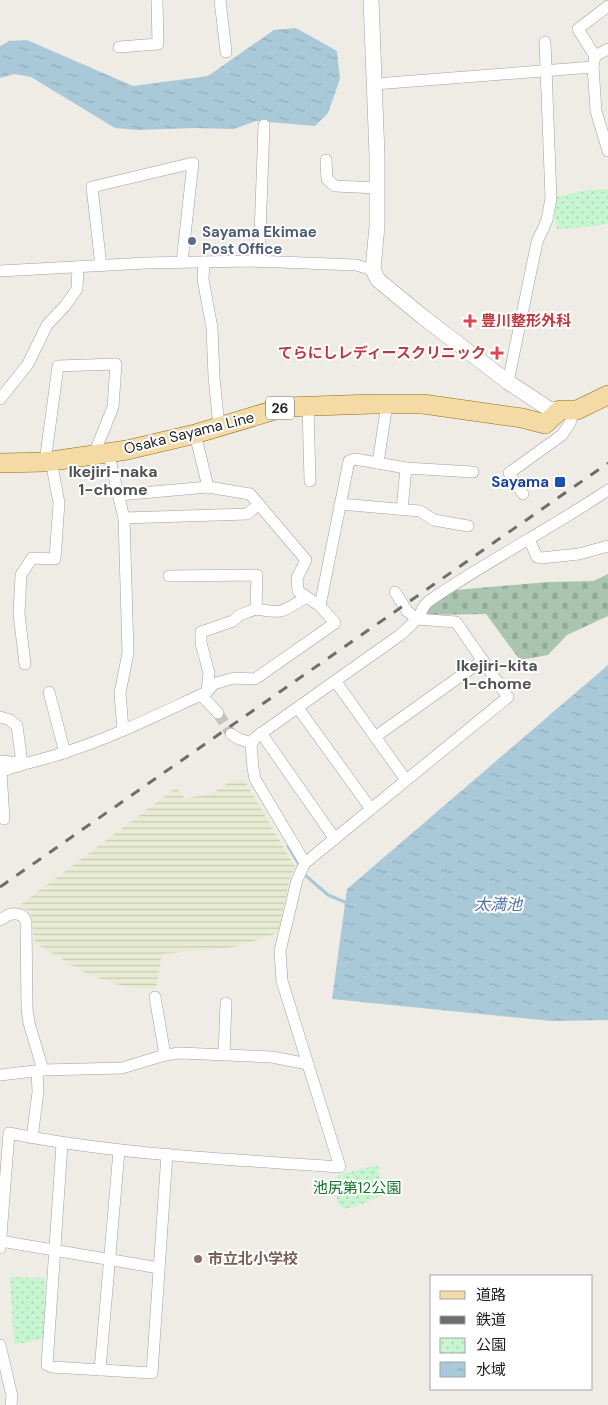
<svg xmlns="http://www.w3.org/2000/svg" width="608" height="1405" font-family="'DM Sans','Noto Sans JP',sans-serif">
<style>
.farmland{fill:url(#farmland-rules)}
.cemetery{fill:url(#cemetery-stones)}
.park{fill:url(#park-dots)}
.water{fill:url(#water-ripples)}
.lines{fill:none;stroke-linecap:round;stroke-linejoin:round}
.stream{stroke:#aac9d8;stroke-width:3}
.minor-tunnel{stroke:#c5c3be;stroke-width:11;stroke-dasharray:11 5.5;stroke-linecap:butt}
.minor-casing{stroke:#a0a0a0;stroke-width:12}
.tertiary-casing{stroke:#a0a0a0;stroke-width:16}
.primary-casing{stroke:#8c6f0d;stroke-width:20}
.minor{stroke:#fff;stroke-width:11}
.tertiary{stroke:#fff;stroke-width:15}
.primary{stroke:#f4daa5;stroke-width:19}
.rail{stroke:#6d6d6d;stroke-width:3;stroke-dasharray:10 10;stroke-linecap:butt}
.service-dot{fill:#5c6f8a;stroke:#fff;stroke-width:2}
.health-dot{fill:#e0444e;stroke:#fff;stroke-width:2}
.transit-dot{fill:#1a4fb4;stroke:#fff;stroke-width:2}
.education-dot{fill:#8d6e63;stroke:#fff;stroke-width:2}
.labels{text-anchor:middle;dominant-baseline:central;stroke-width:4;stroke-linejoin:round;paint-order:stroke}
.shield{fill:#fff;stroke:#626262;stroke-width:1}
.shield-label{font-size:14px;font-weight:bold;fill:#1f1f1f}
.service-label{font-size:15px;font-weight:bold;fill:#4e5e75;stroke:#fff;text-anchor:start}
.health-label{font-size:15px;font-weight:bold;fill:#be3a42;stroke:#fff;text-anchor:start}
.street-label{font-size:15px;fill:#1f1f1f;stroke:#fff}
.transit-label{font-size:15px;font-weight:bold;fill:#164399;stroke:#fff;text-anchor:end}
.park-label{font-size:15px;fill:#157427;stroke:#fff}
.education-label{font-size:15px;font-weight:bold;fill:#785e54;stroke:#fff;text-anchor:start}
.neighbourhood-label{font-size:16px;font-weight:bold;fill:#525252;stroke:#fff}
.water-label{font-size:16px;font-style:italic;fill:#5374a6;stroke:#fff}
</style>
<defs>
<pattern id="farmland-rules" width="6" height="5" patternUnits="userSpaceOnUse" patternTransform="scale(1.25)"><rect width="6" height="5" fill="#e7ecd3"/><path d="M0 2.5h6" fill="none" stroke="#c6cab5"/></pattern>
<pattern id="cemetery-stones" width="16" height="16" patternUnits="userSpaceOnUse" patternTransform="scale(1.25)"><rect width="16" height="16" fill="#a9c5b0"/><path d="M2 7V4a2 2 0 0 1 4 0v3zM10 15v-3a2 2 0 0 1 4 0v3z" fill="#91a997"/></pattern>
<pattern id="park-dots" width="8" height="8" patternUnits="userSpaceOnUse" patternTransform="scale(1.25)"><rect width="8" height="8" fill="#c7f5cf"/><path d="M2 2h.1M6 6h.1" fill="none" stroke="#aad2b1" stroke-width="1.8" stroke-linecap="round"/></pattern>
<pattern id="water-ripples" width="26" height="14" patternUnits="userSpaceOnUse" patternTransform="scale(1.25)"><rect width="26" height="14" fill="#aac9d8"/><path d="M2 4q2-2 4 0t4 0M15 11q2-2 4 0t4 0" fill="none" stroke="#92acb9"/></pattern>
</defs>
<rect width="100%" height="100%" fill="#efece6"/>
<!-- farmland -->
<path class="farmland" d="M233,780H244L295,867L290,877L278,933L235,947L162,954L156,989L126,987L87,974L35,943L30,910L16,908L176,788L185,799L213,793Z"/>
<!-- cemetery -->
<path class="cemetery" d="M608,574V616L567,635L548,655L520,660L486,614L420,615L444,591L548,582L593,581Z"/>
<!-- park -->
<g class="park">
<path d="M608,189V224L588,227L557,229L551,198L589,190Z"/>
<path d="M377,1165L385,1194L357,1206L344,1209L337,1203L338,1175Z"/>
<path d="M10,1277L45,1278L44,1339L14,1345Z"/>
</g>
<!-- water -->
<g class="water">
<path d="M296,28L337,51L340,79L328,113L315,126L256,121L234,129L193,128L138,130L115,128L31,77L14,74L0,78V46L9,41L27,40L133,86L208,76L274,30Z"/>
<path d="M608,665V1020L551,1021L332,999L347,889Z"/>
</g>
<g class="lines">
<!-- stream -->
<g class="stream">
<path d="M288,846L300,866"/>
<path d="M304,874L328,895L345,902"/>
</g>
<!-- minor-tunnel -->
<path class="minor-tunnel" d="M218,713L231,734"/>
<defs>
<g id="minor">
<path d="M220,0L226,52"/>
<path d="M119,47L158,44L157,0"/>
<path d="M608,49L595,56L593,67L596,111L608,151"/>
<path d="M595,56L578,29L608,6"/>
<path d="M375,84L593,67"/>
<path d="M326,160L327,179L335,186L377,188"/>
<path d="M204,262L203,279L212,328L214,377L219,427"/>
<path d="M259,262L264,125"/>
<path d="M101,266L92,187L193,163L182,262"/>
<path d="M0,271L146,263L251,261L356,265L373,270"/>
<path d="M508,382L537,242L547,220L551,198L545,42"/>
<path d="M0,399L28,364L47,325L65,306L77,289L78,267"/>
<path d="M308,406L310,481"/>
<path d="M108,452L124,518L128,653L120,693L123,730"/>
<path d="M45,462L58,366L116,364L113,407L94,454"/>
<path d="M378,463L387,404"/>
<path d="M523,494L509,473L562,435L570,423L574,410"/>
<path d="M119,495L208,487"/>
<path d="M340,504L420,511L434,520L468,526"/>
<path d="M402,510L406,468"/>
<path d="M124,518L247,514L259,504"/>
<path d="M529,539L537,557L541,558L579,554L608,546"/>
<path d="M169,576L257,575L256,609C284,614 282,612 306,597"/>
<path d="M320,606L349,461L355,459L406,468L473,472"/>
<path d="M25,664L19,614L21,575L32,558L55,559L59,503L51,461"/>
<path d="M336,682L406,780"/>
<path d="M49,692L65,753"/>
<path d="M207,692L209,673L201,643V632L233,621L240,615L256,609"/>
<path d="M201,695L218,713"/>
<path d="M298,708L371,809"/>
<path d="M0,717L10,720L17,726L22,763L0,761"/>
<path d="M261,733L335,839"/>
<path d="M231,734L239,739L252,743"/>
<path d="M375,737L483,660"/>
<path d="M0,772C22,763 44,760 66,752C114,737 161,713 207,692L214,684L220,682L234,678L255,679L335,623L320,606L298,591L297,578L306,560L250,494L208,487L195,434"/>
<path d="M1,772L4,819"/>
<path d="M305,863L255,779L253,768L251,744L256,737L400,635C406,630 413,624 418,617C424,610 420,608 429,601C487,561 550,529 608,490"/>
<path d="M0,920C9,914 14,911 24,917L26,922L27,1009L29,1023L43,1070"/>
<path d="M155,997L165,1055"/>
<path d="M224,1055L226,1003"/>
<path d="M0,1075L43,1070L122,1068L165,1055L180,1053L272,1057L308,1064"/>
<path d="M32,1138L38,1092L37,1071"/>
<path d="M62,1144L47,1365L52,1367L152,1373L167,1154"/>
<path d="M0,1241L159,1268"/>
<path d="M0,1248L9,1133C118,1155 229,1159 340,1167L282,981L280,951L297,880L305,863L508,697L456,622L417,619L407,611L395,592"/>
<path d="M0,1345L12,1396L11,1405"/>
<path d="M100,1370L119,1151"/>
</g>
<path id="tertiary" d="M371,0L377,155V226L373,270L378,280L423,317L508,382L549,409L560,410"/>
<path id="primary" d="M0,463L45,462L127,450L195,434L285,407L373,404H423L522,418L545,424L560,410H577L608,395"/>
</defs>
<!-- minor casing -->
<use href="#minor" class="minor-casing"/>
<!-- tertiary casing -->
<use href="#tertiary" class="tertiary-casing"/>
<!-- primary casing -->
<use href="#primary" class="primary-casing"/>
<!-- minor -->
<use href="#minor" class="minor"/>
<!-- tertiary -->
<use href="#tertiary" class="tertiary"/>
<!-- primary -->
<use href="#primary" class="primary"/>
<!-- rail -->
<path class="rail" d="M0,887L608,463"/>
</g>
<!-- markers -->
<circle class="service-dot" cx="192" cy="241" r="5"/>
<g class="health-dot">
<path d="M467.5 313.5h5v5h5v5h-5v5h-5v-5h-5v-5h5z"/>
<path d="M494.5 345.5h5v5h5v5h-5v5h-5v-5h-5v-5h5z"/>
</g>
<rect class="transit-dot" x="554" y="476" width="12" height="12" rx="2.5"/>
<circle class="education-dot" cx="198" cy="1259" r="5"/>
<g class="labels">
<!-- shield labels -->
<rect class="shield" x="266" y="396.5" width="28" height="23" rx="4"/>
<g class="shield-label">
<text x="280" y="408">26</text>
</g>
<!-- service labels -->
<g class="service-label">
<text x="202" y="232">Sayama Ekimae<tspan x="202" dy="17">Post Office</tspan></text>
</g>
<!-- health labels -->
<g class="health-label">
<text x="481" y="321">豊川整形外科</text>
<text x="486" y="353" text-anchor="end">てらにしレディースクリニック</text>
</g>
<!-- street labels -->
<g class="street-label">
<text transform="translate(189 433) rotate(-14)">Osaka Sayama Line</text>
</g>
<!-- transit labels -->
<g class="transit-label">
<text x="549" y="482">Sayama</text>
</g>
<!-- park labels -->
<g class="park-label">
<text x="357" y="1188">池尻第12公園</text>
</g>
<!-- education labels -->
<g class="education-label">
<text x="208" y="1259">市立北小学校</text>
</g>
<!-- neighbourhood labels -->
<g class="neighbourhood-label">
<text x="113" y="471">Ikejiri-naka<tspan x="113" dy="18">1-chome</tspan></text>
<text x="497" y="665">Ikejiri-kita<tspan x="497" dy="18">1-chome</tspan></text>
</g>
<!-- water labels -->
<g class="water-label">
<text x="498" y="904">太満池</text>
</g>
</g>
<!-- legend -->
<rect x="430" y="1275" width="162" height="115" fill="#ffffff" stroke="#a5a5a5"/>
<rect x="440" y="1291" width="25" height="8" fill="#f4daa5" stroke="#a5a5a5"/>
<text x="476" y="1300" font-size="15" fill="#1f1f1f">道路</text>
<rect x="440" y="1316" width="25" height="8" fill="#6d6d6d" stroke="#a5a5a5"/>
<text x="476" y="1325" font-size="15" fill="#1f1f1f">鉄道</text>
<rect x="440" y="1338" width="25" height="15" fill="url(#park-dots)" stroke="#a5a5a5"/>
<text x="476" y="1350" font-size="15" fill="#1f1f1f">公園</text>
<rect x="440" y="1362" width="25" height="15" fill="url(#water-ripples)" stroke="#a5a5a5"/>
<text x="476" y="1375" font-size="15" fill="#1f1f1f">水域</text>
</svg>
